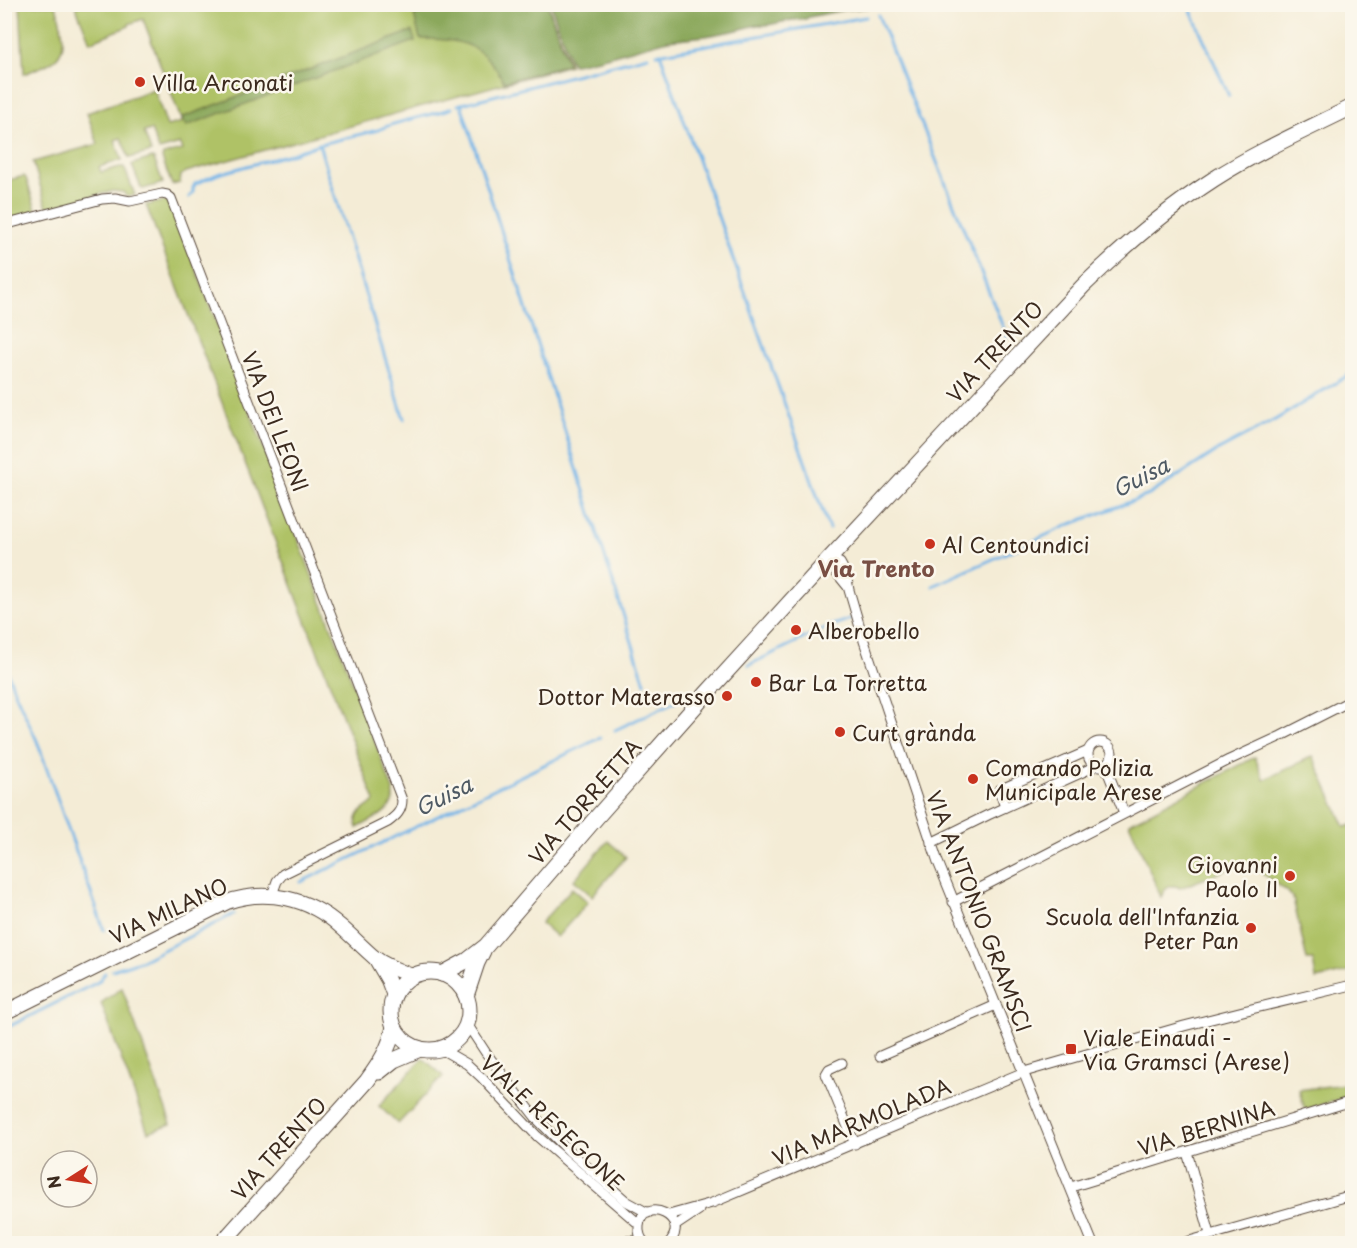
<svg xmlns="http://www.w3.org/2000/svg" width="1357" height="1248" font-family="'Playpen Sans',sans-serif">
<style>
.green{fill:#afc266;stroke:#757642;stroke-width:1.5}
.forest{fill:#8ba85b;stroke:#63693c;stroke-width:1.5}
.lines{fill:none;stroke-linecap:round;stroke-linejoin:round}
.stream{stroke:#73b4e7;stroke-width:3}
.street-casing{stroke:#57473a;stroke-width:11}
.secondary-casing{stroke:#57473a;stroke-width:16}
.primary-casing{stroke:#57473a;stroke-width:17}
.street{stroke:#fff;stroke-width:9}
.secondary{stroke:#fff;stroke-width:14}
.primary{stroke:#fff;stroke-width:15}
.poi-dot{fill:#c8321e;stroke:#fbf7ec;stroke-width:2}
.labels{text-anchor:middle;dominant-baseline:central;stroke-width:5;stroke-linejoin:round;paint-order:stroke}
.poi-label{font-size:21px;fill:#3b2a1e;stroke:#fbf7ec;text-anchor:start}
.street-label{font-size:21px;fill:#3b2a1e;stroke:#fbf7ec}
.water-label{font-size:22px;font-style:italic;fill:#4f5a64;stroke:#fbf7ec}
.neighbourhood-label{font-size:22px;font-weight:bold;fill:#794f44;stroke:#fbf7ec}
</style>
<rect width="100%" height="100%" fill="#fbf7ec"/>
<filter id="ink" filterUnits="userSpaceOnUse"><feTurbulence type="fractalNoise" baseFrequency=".0167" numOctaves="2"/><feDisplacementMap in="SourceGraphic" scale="12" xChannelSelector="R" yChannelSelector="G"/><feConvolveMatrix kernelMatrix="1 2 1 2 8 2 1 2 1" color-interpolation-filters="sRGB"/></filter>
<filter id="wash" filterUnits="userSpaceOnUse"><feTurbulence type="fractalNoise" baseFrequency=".008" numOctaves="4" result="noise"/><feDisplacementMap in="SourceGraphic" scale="24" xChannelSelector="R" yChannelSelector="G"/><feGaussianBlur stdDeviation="1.35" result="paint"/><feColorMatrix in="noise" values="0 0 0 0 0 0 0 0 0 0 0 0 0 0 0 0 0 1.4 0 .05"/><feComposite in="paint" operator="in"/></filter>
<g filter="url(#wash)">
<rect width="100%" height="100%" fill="#f4ecd6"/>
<!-- green -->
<g class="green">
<path d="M20,5H56C60,23 72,51 51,62C43,67 33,70 24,74Z"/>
<path d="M75,5H548L570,65L186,172L181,175L180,183L172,185L162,158L163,155L182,150L180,144L159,150L151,130L144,132L151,152L129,158L121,138L115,140L122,160L99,167L101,172L120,167H124L135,195L127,197L123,192L112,191L51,208H48L46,205L33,162L98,144L87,113L154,89L167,126L182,122L143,19L129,24V26L90,42Z"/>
<path d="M152,158L154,159L163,183L143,189L141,188L132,165L133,164Z"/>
<path d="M24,176L26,178L36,210L34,212L5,221V181Z"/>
<path d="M170,200L393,790C393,791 393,800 393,800C389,814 369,821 357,828C354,812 364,810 375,801L146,205Z"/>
<path d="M1313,756L1345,827L1352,825V971L1316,979L1313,960H1307L1293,898L1288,892L1247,862L1180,888L1176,886H1170L1164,891L1161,897L1129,823L1255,757L1264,780Z"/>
<path d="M608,841L626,857L592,896L574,880Z"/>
<path d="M572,888L588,902L557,937L541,923Z"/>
<path d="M122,988L171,1124L148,1132L101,1003Z"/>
<path d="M423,1058L443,1076L398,1124L379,1106Z"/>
<path d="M1352,1083V1095L1305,1110L1299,1090Z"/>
</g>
<!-- forest -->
<g class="forest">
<path d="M434,4L548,5L568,64L504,82C484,44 461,38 420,39L414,15L431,8Z"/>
<path d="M551,5V4L891,5H886L882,7H872L844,10L809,17L806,19L792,20L768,25H757L733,31L706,36L668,40L599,59C591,60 580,64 573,64L570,60Z"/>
<path d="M412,31L415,41L186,126L181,118Z"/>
</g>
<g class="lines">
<!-- stream -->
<g class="stream">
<path d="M1188,4L1229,96"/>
<path d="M878,15L1007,337"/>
<path d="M660,53L829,529"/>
<path d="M657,54L866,17"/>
<path d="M461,104L645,683"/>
<path d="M458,105L648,56"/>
<path d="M319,144L404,419"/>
<path d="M189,197L193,193V188L195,184L218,174L294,153L317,145L378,130C401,119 428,117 452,108"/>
<path d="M933,586L1071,524L1149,495L1215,452L1275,420L1352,373"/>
<path d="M4,662L14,690L37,741L104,930"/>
<path d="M749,665L825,628L850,619"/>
<path d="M615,730L687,696"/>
<path d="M301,882L600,738"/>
<path d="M112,970L143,960L234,914"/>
<path d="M4,1029L98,982L105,973"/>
</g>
</g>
</g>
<g filter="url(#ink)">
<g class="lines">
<defs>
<g id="street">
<path d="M4,225L102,199L115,198L130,201L162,194L167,195L171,198L402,800C402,811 396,816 388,822L283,874L277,881L272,895"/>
<path d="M830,558L840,563L846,574L849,590L864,641L938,862L1093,1244"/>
<path d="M830,558L835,571L848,587"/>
<circle cx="1100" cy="754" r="12"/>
<path d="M1105,765L1124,813"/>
<path d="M1005,807L999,790L1088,751"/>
<path d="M931,843L988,815L1096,766"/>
<path d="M953,902L1229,760L1281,736L1352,700"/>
<path d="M467,1024L486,1053L537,1119L569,1151L626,1201L648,1213"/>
<path d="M441,1049L467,1064L481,1077L537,1136L639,1224"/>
<path d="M880,1056L996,1005"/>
<path d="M842,1063L829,1069L826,1074L855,1144"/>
<path d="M1187,1152L1210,1234"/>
<path d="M1071,1187L1352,1101"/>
<path d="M669,1215L712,1203L1024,1072L1184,1026L1243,1011L1352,985"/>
<path d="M675,1226L699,1210"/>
<path d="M616,1244L625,1241H643"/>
<path d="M645,1244C641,1239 638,1234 639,1226C642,1195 694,1217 668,1244"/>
<path d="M1179,1244L1352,1195"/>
</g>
<g id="secondary">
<path d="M377,961L388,980L394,996"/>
<path d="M4,1013L227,902C266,888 309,898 340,926C352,936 363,948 375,958C385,966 400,971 412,976"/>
</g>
<g id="primary">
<circle cx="430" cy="1011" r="39"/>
<path d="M442,974L468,960L486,946L596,818L707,693L830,558L1083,286C1123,247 1166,210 1214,179C1258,151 1306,130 1352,107"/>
<path d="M466,996L477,963L483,951"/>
<path d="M379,1072L394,1060L420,1049"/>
<path d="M221,1244L367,1081C380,1063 389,1050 394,1027"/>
</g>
</defs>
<!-- street casing -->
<use href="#street" class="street-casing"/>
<!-- secondary casing -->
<use href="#secondary" class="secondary-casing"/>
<!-- primary casing -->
<use href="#primary" class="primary-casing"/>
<!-- street -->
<use href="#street" class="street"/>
<!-- secondary -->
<use href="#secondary" class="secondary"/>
<!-- primary -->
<use href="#primary" class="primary"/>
</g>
</g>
<!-- markers -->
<g class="poi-dot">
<circle cx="140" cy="82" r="6"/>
<circle cx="930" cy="544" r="6"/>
<circle cx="796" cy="630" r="6"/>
<circle cx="756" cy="682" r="6"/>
<circle cx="727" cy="696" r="6"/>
<circle cx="840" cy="732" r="6"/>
<circle cx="973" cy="779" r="6"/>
<circle cx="1290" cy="876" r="6"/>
<circle cx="1251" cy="928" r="6"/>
<rect x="1065" y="1043" width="12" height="12" rx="3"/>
</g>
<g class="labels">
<!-- poi labels -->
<g class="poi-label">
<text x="152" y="82">Villa Arconati</text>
<text x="942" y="544">Al Centoundici</text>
<text x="808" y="630">Alberobello</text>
<text x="768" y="682">Bar La Torretta</text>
<text x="715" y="696" text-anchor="end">Dottor Materasso</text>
<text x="852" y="732">Curt grànda</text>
<text x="985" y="767">Comando Polizia<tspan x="985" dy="24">Municipale Arese</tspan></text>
<text x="1278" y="864" text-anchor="end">Giovanni<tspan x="1278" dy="24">Paolo II</tspan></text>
<text x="1239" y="916" text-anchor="end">Scuola dell'Infanzia<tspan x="1239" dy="24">Peter Pan</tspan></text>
<text x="1083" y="1037">Viale Einaudi -<tspan x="1083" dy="24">Via Gramsci (Arese)</tspan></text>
</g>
<!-- street labels -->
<g class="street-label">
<text transform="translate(994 351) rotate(-47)">VIA TRENTO</text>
<text transform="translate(276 421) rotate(69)">VIA DEI LEONI</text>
<text transform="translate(584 801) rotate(-49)">VIA TORRETTA</text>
<text transform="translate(168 910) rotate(-25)">VIA MILANO</text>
<text transform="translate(980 911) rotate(69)">VIA ANTONIO GRAMSCI</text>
<text transform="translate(861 1121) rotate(-23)">VIA MARMOLADA</text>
<text transform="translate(553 1122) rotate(43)">VIALE RESEGONE</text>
<text transform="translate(1206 1127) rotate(-17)">VIA BERNINA</text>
<text transform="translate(278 1148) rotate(-48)">VIA TRENTO</text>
</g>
<!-- water labels -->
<g class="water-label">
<text transform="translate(1140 476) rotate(-27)">Guisa</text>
<text transform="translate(443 795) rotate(-26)">Guisa</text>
</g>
<!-- neighbourhood labels -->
<g class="neighbourhood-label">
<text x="876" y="567">Via Trento</text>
</g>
</g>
<!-- margin -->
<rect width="1357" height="1248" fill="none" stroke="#fbf7ec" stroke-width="24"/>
<!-- north arrow -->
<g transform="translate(69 1179) rotate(258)"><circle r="28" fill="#fbf7ec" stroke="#aea59a" stroke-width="1.5"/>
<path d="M0-4.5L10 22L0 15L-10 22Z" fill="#c8321e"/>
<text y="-9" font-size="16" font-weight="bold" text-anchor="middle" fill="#3b2a1e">N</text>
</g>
</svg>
